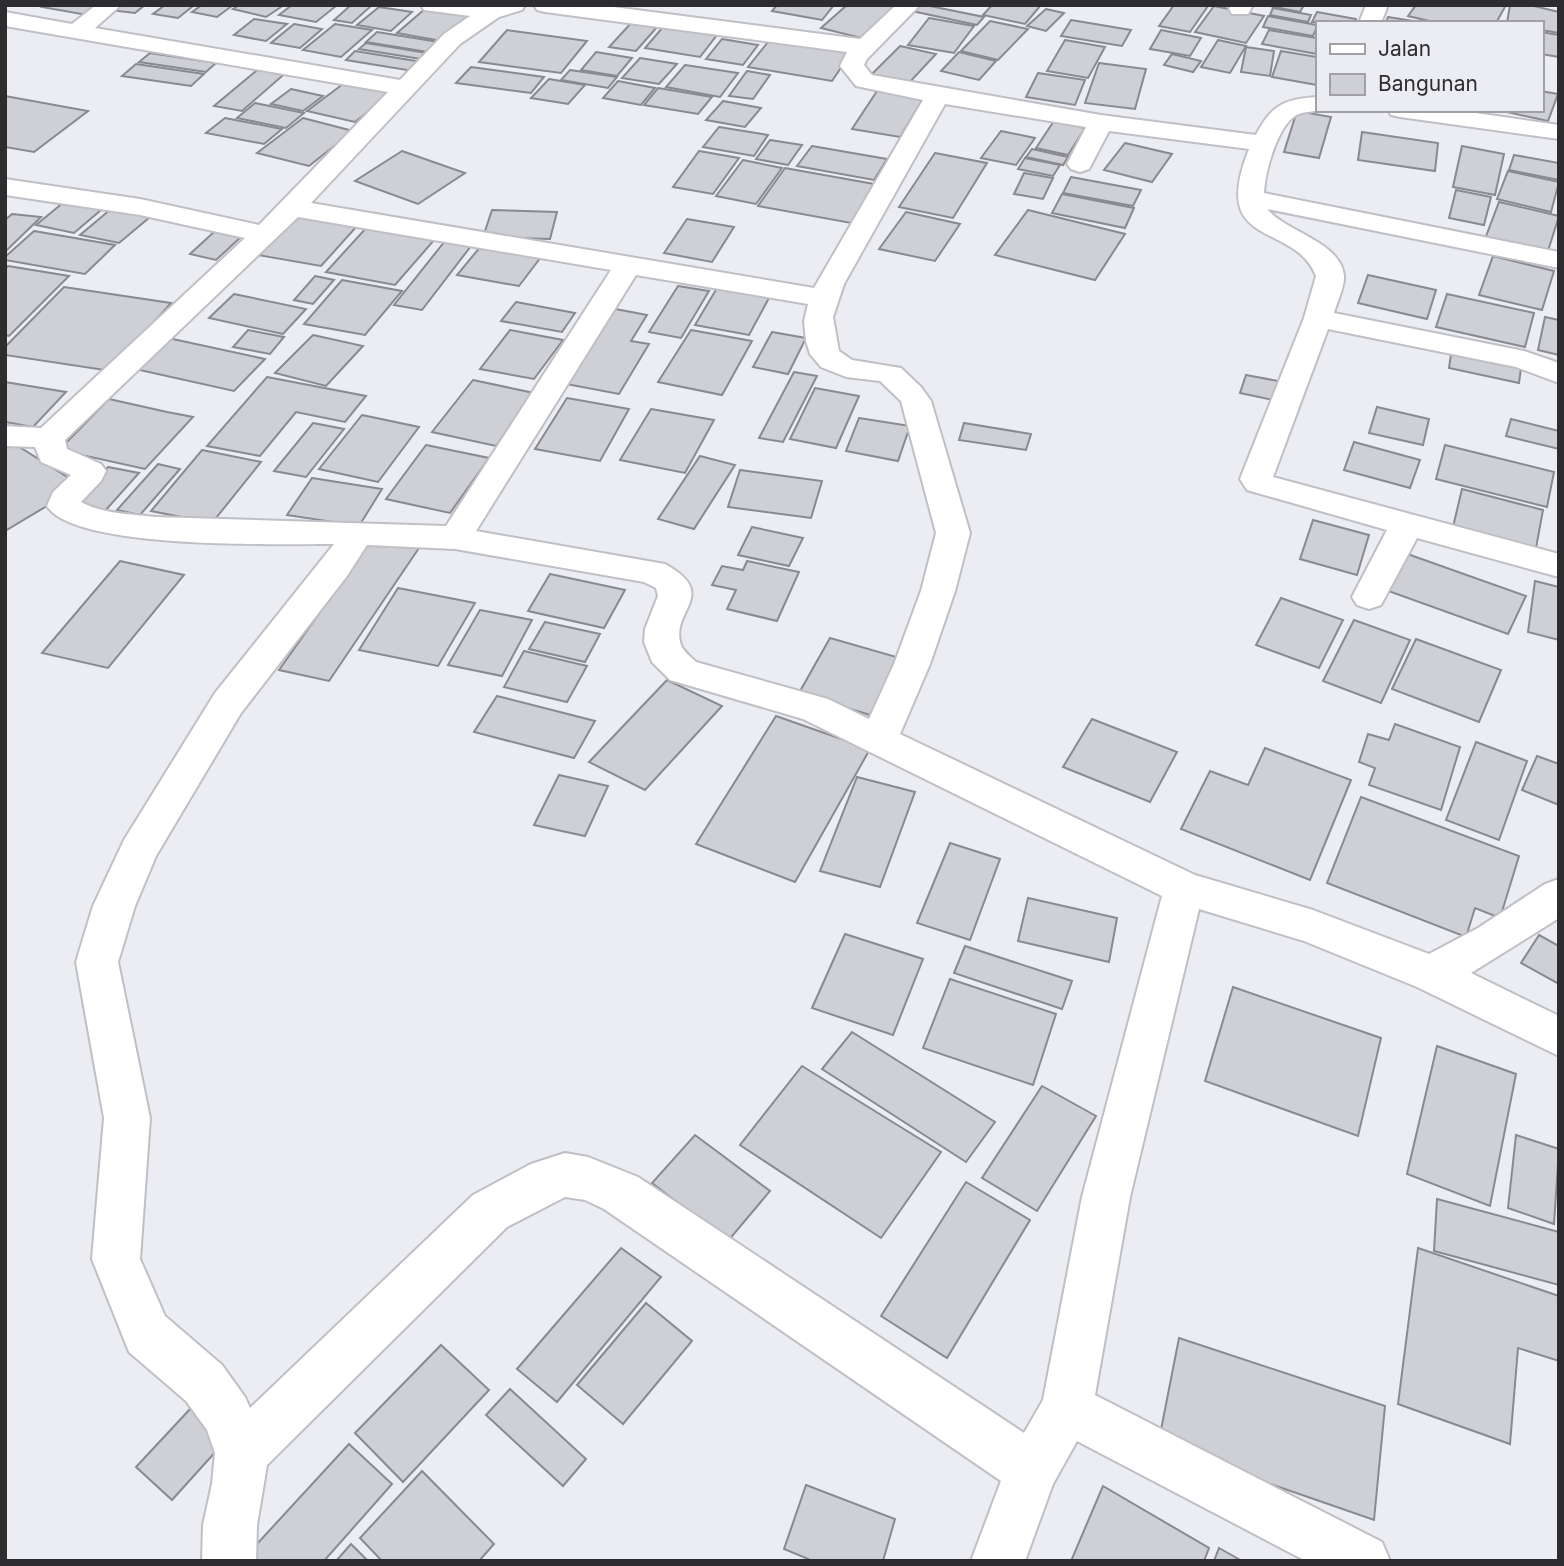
<svg xmlns="http://www.w3.org/2000/svg" width="1564" height="1566" font-family="Inter,sans-serif">
<style>
.building{fill:#cfcfd6;stroke:#898990;stroke-width:2}
.lines{fill:none;stroke-linecap:round;stroke-linejoin:round}
.street-casing{stroke:#bfbfc6;stroke-width:4}
.street{fill:#fff;fill-rule:evenodd}
</style>
<rect width="100%" height="100%" fill="#ececf3"/>
<!-- building -->
<g class="building">
<path d="M45,5H101L87,15L42,7Z"/>
<path d="M116,5H145L135,13L110,10Z"/>
<path d="M165,5H188L193,6L178,18L153,14Z"/>
<path d="M202,5H233L217,17L192,12Z"/>
<path d="M239,5H284L266,17L233,9Z"/>
<path d="M292,5H329L336,6L316,22L279,15Z"/>
<path d="M351,5L371,6L352,23L334,20Z"/>
<path d="M777,5H834L822,20L772,11Z"/>
<path d="M847,5H897L861,38L821,28Z"/>
<path d="M917,5H925L984,17L977,25L912,11Z"/>
<path d="M992,5H1041L1025,24L983,15Z"/>
<path d="M1174,5H1202L1208,6L1190,32L1159,26Z"/>
<path d="M1265,5H1304L1300,12Z"/>
<path d="M1416,5H1506L1496,23H1438L1408,16Z"/>
<path d="M1510,5H1530L1559,12V33L1541,30V23H1507Z"/>
<path d="M1214,6L1264,16L1246,43L1195,32Z"/>
<path d="M379,7L412,12L391,31L357,25Z"/>
<path d="M426,8L474,16L447,42L397,33Z"/>
<path d="M1273,8L1311,15L1308,22L1270,15Z"/>
<path d="M1046,9L1064,13L1046,31L1027,26Z"/>
<path d="M1317,12L1356,19L1355,23L1312,22Z"/>
<path d="M1268,16L1317,25V27L1313,36L1263,27Z"/>
<path d="M1388,17L1426,23H1386Z"/>
<path d="M929,18L974,26L954,53L908,45Z"/>
<path d="M254,19L287,24L266,41L234,35Z"/>
<path d="M1071,20L1131,30L1122,46L1061,36Z"/>
<path d="M990,21L1028,29L998,60L961,51Z"/>
<path d="M632,22L658,26L636,51L609,47Z"/>
<path d="M294,24L322,29L300,48L271,43Z"/>
<path d="M335,24L372,30L341,57L303,50Z"/>
<path d="M663,27L717,35L700,57L645,48Z"/>
<path d="M507,30L587,41L561,73L479,62Z"/>
<path d="M1161,30L1201,38L1190,56L1150,49Z"/>
<path d="M1269,30L1317,38V54L1262,44Z"/>
<path d="M377,32L445,43L434,53L366,42Z"/>
<path d="M1541,32L1559,35V57L1541,54Z"/>
<path d="M772,37L853,50L832,81L748,67Z"/>
<path d="M722,39L758,45L743,65L706,59Z"/>
<path d="M1065,40L1105,47L1088,78L1047,71Z"/>
<path d="M1218,40L1246,46L1230,73L1201,67Z"/>
<path d="M366,43L433,54L427,60L359,49Z"/>
<path d="M900,46L936,54L908,84L871,75Z"/>
<path d="M1246,47L1274,51L1270,76L1241,72Z"/>
<path d="M355,51L422,62L413,71L346,60Z"/>
<path d="M1281,51L1317,57V85L1272,77Z"/>
<path d="M596,52L632,58L617,76L581,70Z"/>
<path d="M959,52L996,61L979,80L941,71Z"/>
<path d="M150,53L216,63L206,72L139,62Z"/>
<path d="M1172,54L1201,61L1193,72L1164,65Z"/>
<path d="M640,58L677,64L659,84L622,78Z"/>
<path d="M1099,63L1146,69L1135,109L1085,103Z"/>
<path d="M136,64L204,74L191,86L122,76Z"/>
<path d="M685,65L738,73L720,97L666,87Z"/>
<path d="M262,66L289,70L242,111L214,106Z"/>
<path d="M471,67L544,77L531,93L456,83Z"/>
<path d="M570,70L617,77L608,88L561,80Z"/>
<path d="M747,71L770,75L753,99L729,96Z"/>
<path d="M1038,73L1085,80L1075,105L1026,97Z"/>
<path d="M549,79L585,85L568,104L531,98Z"/>
<path d="M347,81L394,91L355,122L307,111Z"/>
<path d="M618,81L655,88L641,105L603,98Z"/>
<path d="M658,88L712,97L698,114L644,105Z"/>
<path d="M291,89L323,96L303,111L271,104Z"/>
<path d="M877,91L923,99L900,137L852,129Z"/>
<path d="M1541,91L1558,94L1548,121L1498,110H1541Z"/>
<path d="M5,96L88,111L34,152L5,147Z"/>
<path d="M723,101L761,108L745,127L706,120Z"/>
<path d="M255,103L304,113L286,128L237,118Z"/>
<path d="M1297,111L1331,117L1319,158L1284,152Z"/>
<path d="M225,118L282,129L264,144L206,133Z"/>
<path d="M303,118L353,131L309,166L257,153Z"/>
<path d="M1054,121L1085,128L1068,155L1036,148Z"/>
<path d="M719,127L768,135L754,156L703,147Z"/>
<path d="M1001,131L1035,138L1016,165L981,158Z"/>
<path d="M1362,132L1438,143L1435,171L1358,160Z"/>
<path d="M770,140L802,145L788,165L756,159Z"/>
<path d="M1125,143L1172,154L1152,182L1104,170Z"/>
<path d="M812,146L887,159L874,180L797,166Z"/>
<path d="M1462,146L1504,154L1495,195L1453,187Z"/>
<path d="M1032,149L1068,157L1063,165L1026,157Z"/>
<path d="M402,151L465,173L418,204L355,181Z"/>
<path d="M699,151L739,158L713,194L673,187Z"/>
<path d="M935,153L987,163L953,218L899,207Z"/>
<path d="M1514,155L1559,163V180L1509,170Z"/>
<path d="M1025,158L1060,165L1053,176L1018,169Z"/>
<path d="M743,160L782,168L756,204L716,196Z"/>
<path d="M785,168L874,184L851,223L758,206Z"/>
<path d="M1508,171L1559,182L1551,212L1497,199Z"/>
<path d="M1024,173L1053,178L1043,199L1014,194Z"/>
<path d="M1071,177L1141,190L1133,206L1063,193Z"/>
<path d="M1456,190L1491,197L1484,225L1449,218Z"/>
<path d="M1062,194L1134,208L1125,228L1052,213Z"/>
<path d="M64,202L101,210L74,233L36,225Z"/>
<path d="M1499,202L1559,216L1547,254L1485,239Z"/>
<path d="M111,209L150,217L119,243L80,235Z"/>
<path d="M492,210L557,212L550,239L483,237Z"/>
<path d="M1028,210L1125,234L1095,280L995,255Z"/>
<path d="M906,212L960,224L935,261L879,249Z"/>
<path d="M12,214L41,217L5,252V220Z"/>
<path d="M291,214L358,225L321,266L252,254Z"/>
<path d="M687,219L734,227L712,262L664,253Z"/>
<path d="M367,227L435,239L395,285L326,272Z"/>
<path d="M216,230L242,236L216,260L190,254Z"/>
<path d="M34,231L115,245L85,274L5,260V257Z"/>
<path d="M445,241L471,246L422,310L394,305Z"/>
<path d="M481,246L541,257L519,286L457,275Z"/>
<path d="M1493,256L1554,271L1542,310L1479,295Z"/>
<path d="M8,266L69,276L9,336L5,335V269Z"/>
<path d="M1368,275L1436,290L1427,319L1358,303Z"/>
<path d="M315,276L334,280L313,304L294,300Z"/>
<path d="M342,280L402,291L365,335L304,324Z"/>
<path d="M678,286L709,291L681,338L649,332Z"/>
<path d="M64,287L171,303L111,371L5,355V347Z"/>
<path d="M717,288L769,298L749,335L695,325Z"/>
<path d="M234,294L306,309L283,334L209,318Z"/>
<path d="M1447,294L1534,313L1525,347L1436,327Z"/>
<path d="M516,302L575,313L562,332L501,321Z"/>
<path d="M610,308L647,315L631,341L649,344L619,394L561,383Z"/>
<path d="M1545,317L1559,320V355L1538,350Z"/>
<path d="M248,330L284,337L270,354L233,347Z"/>
<path d="M510,330L563,340L534,379L480,369Z"/>
<path d="M691,330L752,341L722,395L658,382Z"/>
<path d="M772,332L806,338L788,374L753,367Z"/>
<path d="M313,335L363,346L326,386L275,373Z"/>
<path d="M168,338L265,359L234,391L135,369Z"/>
<path d="M1451,354L1521,368L1519,383L1449,368Z"/>
<path d="M794,372L817,376L783,442L759,438Z"/>
<path d="M1246,375L1278,381L1273,400L1240,393Z"/>
<path d="M267,377L366,396L345,422L296,412L260,456L207,446Z"/>
<path d="M473,380L534,393L496,446L432,432Z"/>
<path d="M5,382L66,392L33,427L5,422Z"/>
<path d="M815,388L859,396L836,448L790,439Z"/>
<path d="M567,398L629,409L600,461L535,449Z"/>
<path d="M109,399L167,412L193,417L145,469L59,450Z"/>
<path d="M1377,407L1429,419L1423,445L1369,433Z"/>
<path d="M651,409L714,420L685,473L620,460Z"/>
<path d="M362,415L419,427L378,482L319,469Z"/>
<path d="M859,418L910,426L898,461L846,451Z"/>
<path d="M1511,419L1559,431V449L1506,436Z"/>
<path d="M313,423L344,429L306,477L274,471Z"/>
<path d="M964,423L1031,434L1026,450L959,440Z"/>
<path d="M5,438L72,480L54,491L62,497L5,531Z"/>
<path d="M1354,442L1420,460L1410,488L1344,470Z"/>
<path d="M426,445L489,458L450,513L386,499Z"/>
<path d="M1445,445L1554,472L1547,507L1436,479Z"/>
<path d="M202,450L261,462L212,523L151,511Z"/>
<path d="M700,456L735,465L694,529L658,519Z"/>
<path d="M158,464L180,469L140,515L117,510Z"/>
<path d="M108,467L139,473L104,512L72,504Z"/>
<path d="M740,470L822,481L811,518L728,507Z"/>
<path d="M312,478L382,489L359,526L287,515Z"/>
<path d="M1462,489L1543,510L1536,548L1453,527Z"/>
<path d="M1313,520L1369,535L1357,575L1300,559Z"/>
<path d="M752,527L803,538L789,566L738,555Z"/>
<path d="M372,539L419,548L329,681L279,670Z"/>
<path d="M1399,551L1526,596L1508,634L1380,588Z"/>
<path d="M120,561L184,575L108,668L42,653Z"/>
<path d="M747,561L799,572L777,621L727,609L736,590L712,585L722,566L743,570Z"/>
<path d="M550,574L625,590L604,628L528,611Z"/>
<path d="M1535,581L1559,587V640L1528,632Z"/>
<path d="M398,588L475,603L438,666L359,650Z"/>
<path d="M1281,598L1343,620L1319,668L1256,645Z"/>
<path d="M480,610L532,620L502,676L448,665Z"/>
<path d="M1354,620L1410,640L1381,703L1323,681Z"/>
<path d="M545,622L600,634L585,662L529,649Z"/>
<path d="M830,638L900,658L870,715L799,693Z"/>
<path d="M1416,639L1501,670L1479,722L1392,689Z"/>
<path d="M524,651L587,666L567,702L504,687Z"/>
<path d="M667,680L722,706L645,790L589,762Z"/>
<path d="M497,696L595,721L574,758L474,732Z"/>
<path d="M776,716L870,749L795,882L696,844Z"/>
<path d="M1092,719L1177,752L1150,802L1063,767Z"/>
<path d="M1395,724L1460,747L1441,810L1369,785L1375,768L1359,762L1368,734L1389,740Z"/>
<path d="M1476,742L1527,761L1499,840L1446,820Z"/>
<path d="M1265,748L1351,780L1310,880L1181,829L1210,771L1248,785Z"/>
<path d="M1537,756L1559,764V805L1522,790Z"/>
<path d="M559,775L608,786L585,836L534,825Z"/>
<path d="M857,777L915,792L880,887L820,871Z"/>
<path d="M1361,797L1519,856L1500,918L1475,908L1466,937L1327,883Z"/>
<path d="M950,843L1000,859L970,940L917,923Z"/>
<path d="M1028,898L1117,918L1109,962L1018,941Z"/>
<path d="M845,934L923,959L893,1035L812,1008Z"/>
<path d="M1539,935L1559,946V984L1521,963Z"/>
<path d="M965,946L1072,981L1062,1009L954,973Z"/>
<path d="M950,979L1056,1014L1033,1085L923,1048Z"/>
<path d="M1233,987L1381,1038L1358,1136L1205,1081Z"/>
<path d="M852,1032L995,1122L966,1162L822,1069Z"/>
<path d="M1437,1046L1516,1074L1490,1206L1407,1174Z"/>
<path d="M802,1066L941,1152L881,1238L740,1145Z"/>
<path d="M1042,1086L1096,1116L1037,1211L982,1178Z"/>
<path d="M695,1135L770,1191L728,1241L652,1183Z"/>
<path d="M1516,1135L1559,1149L1554,1224L1508,1208Z"/>
<path d="M966,1182L1030,1220L947,1358L881,1316Z"/>
<path d="M1437,1199L1559,1232V1285L1434,1251Z"/>
<path d="M621,1248L661,1277L557,1402L517,1369Z"/>
<path d="M1418,1248L1559,1296V1361L1518,1348L1510,1444L1398,1404Z"/>
<path d="M646,1303L692,1341L623,1424L577,1385Z"/>
<path d="M1179,1338L1385,1406L1374,1520L1158,1445Z"/>
<path d="M441,1345L489,1390L403,1482L355,1433Z"/>
<path d="M510,1389L586,1459L563,1486L486,1415Z"/>
<path d="M191,1408L227,1439L172,1500L136,1467Z"/>
<path d="M349,1444L392,1484L324,1561H248L245,1557Z"/>
<path d="M422,1471L494,1544L479,1561H382L360,1538Z"/>
<path d="M806,1485L895,1519L883,1561H813L784,1549Z"/>
<path d="M1103,1486L1209,1548L1204,1561H1071Z"/>
<path d="M351,1544L368,1561H336Z"/>
<path d="M1219,1548L1242,1561H1214Z"/>
</g>
<g class="lines">
<defs>
<g id="street">
<path d="M96,5H121L95,28L400,80L444,34L470,16L424,10L421,5H525L522,10L499,17L460,44L311,203L814,288L923,100L856,86L840,66L847,52L545,12L537,10L534,5H598L860,39L896,5H920L867,59L864,65L872,75L1101,115L1256,135C1271,105 1285,99 1317,97V110H1321C1314,112 1306,111 1299,114C1278,122 1265,172 1264,193L1559,252V268L1267,209C1286,232 1341,242 1344,276C1345,286 1337,302 1334,313L1524,351L1559,363V383L1516,367L1328,329L1273,477L1559,554V577L1417,538L1381,605L1369,609L1357,605L1352,597L1387,530L1247,490L1240,479L1304,318L1316,276C1294,220 1208,251 1249,149L1109,131L1089,169L1080,172L1071,169L1067,164L1086,127L945,104L844,284L833,317L839,351L852,360L901,368L921,387L931,401L970,533L955,591L930,664L900,734L1195,875L1313,910L1429,954L1478,928L1545,884L1559,879V918L1471,973L1559,1016V1056L1417,987L1304,941L1199,909L1130,1197L1095,1395L1382,1542L1390,1561H1306L1077,1441L1053,1484L1025,1561H971L1001,1481L604,1209L585,1200L565,1197L507,1227L267,1465L257,1525L256,1561H202L203,1525L212,1484L215,1453L207,1430L186,1401L129,1352L92,1259L104,1118L76,962L93,906L124,840L215,693L334,544C281,544 74,550 47,506L53,492L71,475L41,462L35,447L5,446V426L41,428L245,238L140,215L5,195V179L140,199L259,225L388,92L5,26V12L72,24ZM298,217L611,270L446,526L156,517C131,514 103,514 81,502L101,481L106,471L101,464L67,449L65,440ZM636,275L808,304L804,321L806,341L810,354L821,367L846,377L880,381L901,401L936,533L921,591L894,664L869,719L828,699L696,662C691,657 683,651 681,645C669,611 721,595 665,564L476,531ZM367,545L455,549L644,582L656,588L658,596L645,629L644,642L652,662L670,680L803,719L1162,896L1082,1197L1043,1400L1024,1433L638,1177L588,1157L565,1153L531,1164L473,1195L250,1408L245,1397L222,1365L165,1316L140,1259L150,1118L118,962L135,906L156,856L241,713L347,576Z"/>
<path d="M1231,5H1253L1248,14H1232L1229,9Z"/>
<path d="M1366,5H1388L1381,23H1359Z"/>
<path d="M1388,110H1455L1559,125V139L1400,117L1391,115Z"/>
</g>
</defs>
<!-- street casing -->
<use href="#street" class="street-casing"/>
<!-- street -->
<use href="#street" class="street"/>
</g>
<!-- border -->
<rect width="1564" height="1566" fill="none" stroke="#2d2d30" stroke-width="14"/>
<!-- legend -->
<rect x="1316" y="21" width="228" height="91" fill="#ececf3" stroke="#a0a0a5" stroke-width="2"/>
<rect x="1330" y="44" width="35" height="10" fill="#ffffff" stroke="#a0a0a5" stroke-width="2"/>
<text x="1378" y="56" font-size="21" fill="#2d2d30">Jalan</text>
<rect x="1330" y="74" width="35" height="21" fill="#cfcfd6" stroke="#a0a0a5" stroke-width="2"/>
<text x="1378" y="91" font-size="21" fill="#2d2d30">Bangunan</text>
</svg>
